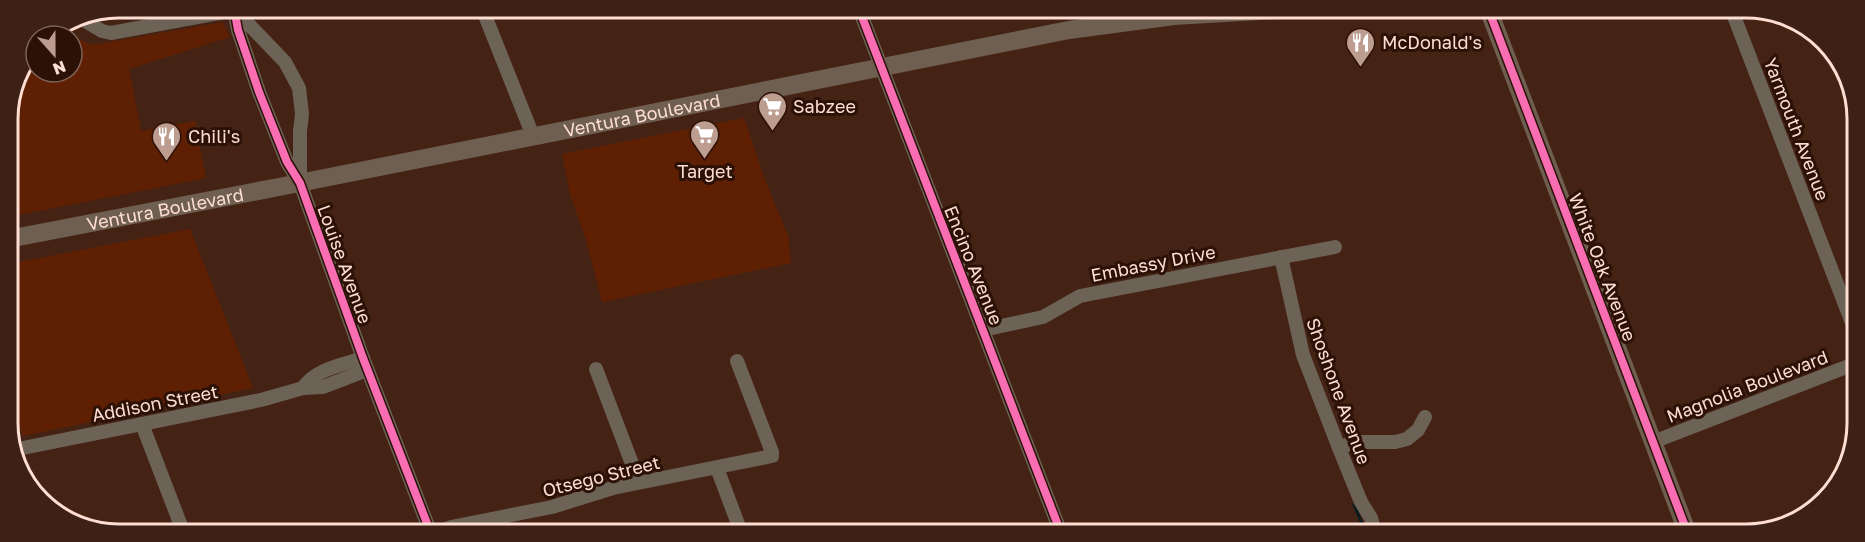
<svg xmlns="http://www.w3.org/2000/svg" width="1865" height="542" font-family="'Golos Text',sans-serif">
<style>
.built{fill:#5f1f03}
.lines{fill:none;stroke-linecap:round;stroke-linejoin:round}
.stream{stroke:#0c1a1e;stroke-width:3}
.minor{stroke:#6c6256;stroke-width:14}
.major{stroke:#6f5f50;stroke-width:18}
.cycleway-casing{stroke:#2c1107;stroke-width:11}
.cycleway{stroke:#f96db3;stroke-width:8}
.labels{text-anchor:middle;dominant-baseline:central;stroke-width:6;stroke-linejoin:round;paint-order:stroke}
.poi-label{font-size:18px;fill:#feded2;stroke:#2c1107;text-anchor:start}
.street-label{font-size:18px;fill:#feded2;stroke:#2c1107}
.rim{fill:none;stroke:#feded2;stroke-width:3}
</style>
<rect width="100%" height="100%" fill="#442315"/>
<!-- built -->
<g class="built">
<path d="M223,22L230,37L129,69L141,131L195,121L206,178L8,217V112L36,50V72H72V36L92,45Z"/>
<path d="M744,118L765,180L788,236L791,263L602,302L586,240L570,194L562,154Z"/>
<path d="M190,229L253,388L23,436L9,403V264Z"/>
</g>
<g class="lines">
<!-- stream -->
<path class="stream" d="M1354,505L1366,533"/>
<!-- minor -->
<g class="minor">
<path d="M234,8L238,30L259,92L287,162L300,183L363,358L430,531"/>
<path d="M482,8L533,136"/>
<path d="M859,9L1061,533"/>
<path d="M235,10L285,62L299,88L302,114L300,131V182"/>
<path d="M1732,11L1854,328"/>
<path d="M77,16L102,31L111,33L235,10"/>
<path d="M1281,257L1303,355L1339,448L1361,502L1371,518L1375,533"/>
<path d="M983,330L1043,317L1080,296L1335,247"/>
<path d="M596,369L639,482"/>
<path d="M303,388C315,369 342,365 363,358"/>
<path d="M142,424L183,531"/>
<path d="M1653,442L1854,364"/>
<path d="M1339,448L1354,442H1395L1407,439L1418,430L1425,417"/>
<path d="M13,450L261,400L303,388L323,387L367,370"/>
<path d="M717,468L741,532"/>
<path d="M439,532L451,527L552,507L613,488L772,456V452L737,361"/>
</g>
<!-- major -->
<g class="major">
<path d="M1489,11L1688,534"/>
<path id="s1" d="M8,239L284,186L1069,30L1174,16L1278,10"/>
</g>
<defs>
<g id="cycleway">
<path d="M234,8L238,30L259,92L287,162L300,183L363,358L430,531"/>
<path d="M859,9L1061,533"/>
<path d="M1489,11L1688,534"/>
</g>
</defs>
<!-- cycleway casing -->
<use href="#cycleway" class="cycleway-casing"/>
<!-- cycleway -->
<use href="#cycleway" class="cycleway"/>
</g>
<!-- icons -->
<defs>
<symbol id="restaurant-pin" viewBox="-11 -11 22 30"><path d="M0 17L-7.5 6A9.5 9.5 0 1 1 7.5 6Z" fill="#bd9d90" stroke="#2c1107"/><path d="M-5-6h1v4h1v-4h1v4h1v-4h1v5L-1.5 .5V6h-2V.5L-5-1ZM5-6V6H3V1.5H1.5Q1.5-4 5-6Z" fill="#fff"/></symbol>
<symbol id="supermarket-pin" viewBox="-11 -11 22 30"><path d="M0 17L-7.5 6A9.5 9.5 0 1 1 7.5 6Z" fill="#bd9d90" stroke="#2c1107"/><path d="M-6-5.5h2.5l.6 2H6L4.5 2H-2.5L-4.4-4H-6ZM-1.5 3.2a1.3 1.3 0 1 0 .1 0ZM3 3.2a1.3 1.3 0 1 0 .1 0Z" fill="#fff"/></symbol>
</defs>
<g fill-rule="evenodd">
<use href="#restaurant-pin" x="1344" y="26" width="33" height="45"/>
<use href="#supermarket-pin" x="756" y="90" width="33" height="45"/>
<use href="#supermarket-pin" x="688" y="118" width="33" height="45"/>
<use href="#restaurant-pin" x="150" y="120" width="33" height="45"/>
</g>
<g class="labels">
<!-- poi labels -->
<g class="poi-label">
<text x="1382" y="42">McDonald's</text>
<text x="793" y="106">Sabzee</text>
<text x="188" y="136">Chili's</text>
<text x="705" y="171" text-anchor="middle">Target</text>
</g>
<!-- street labels -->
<g class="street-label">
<text stroke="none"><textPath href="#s1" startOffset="646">Ventura Boulevard</textPath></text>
<text transform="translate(1797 129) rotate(69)">Yarmouth Avenue</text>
<text stroke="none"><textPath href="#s1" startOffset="160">Ventura Boulevard</textPath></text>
<text transform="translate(1153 263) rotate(-11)">Embassy Drive</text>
<text transform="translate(345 264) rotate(70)">Louise Avenue</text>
<text transform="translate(974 265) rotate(68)">Encino Avenue</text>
<text transform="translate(1603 267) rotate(69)">White Oak Avenue</text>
<text transform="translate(1747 386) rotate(-21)">Magnolia Boulevard</text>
<text transform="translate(1339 391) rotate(70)">Shoshone Avenue</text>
<text transform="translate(155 403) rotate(-11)">Addison Street</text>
<text transform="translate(601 476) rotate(-14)">Otsego Street</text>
</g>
</g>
<!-- crop -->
<path d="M0 0H1865V542H0ZM119 18H1746A101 101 0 0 1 1847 119V423A101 101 0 0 1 1746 524H119A101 101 0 0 1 18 423V119A101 101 0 0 1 119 18Z" fill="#3d2117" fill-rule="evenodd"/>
<path class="rim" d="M119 18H1746A101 101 0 0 1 1847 119V423A101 101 0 0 1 1746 524H119A101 101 0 0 1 18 423V119A101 101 0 0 1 119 18Z"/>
<!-- north arrow -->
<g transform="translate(54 54) rotate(159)"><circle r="28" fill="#2c1107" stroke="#806358" stroke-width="1.5"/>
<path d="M0-4.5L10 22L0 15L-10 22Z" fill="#bd9d90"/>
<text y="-9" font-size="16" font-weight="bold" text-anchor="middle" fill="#feded2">N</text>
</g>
</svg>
